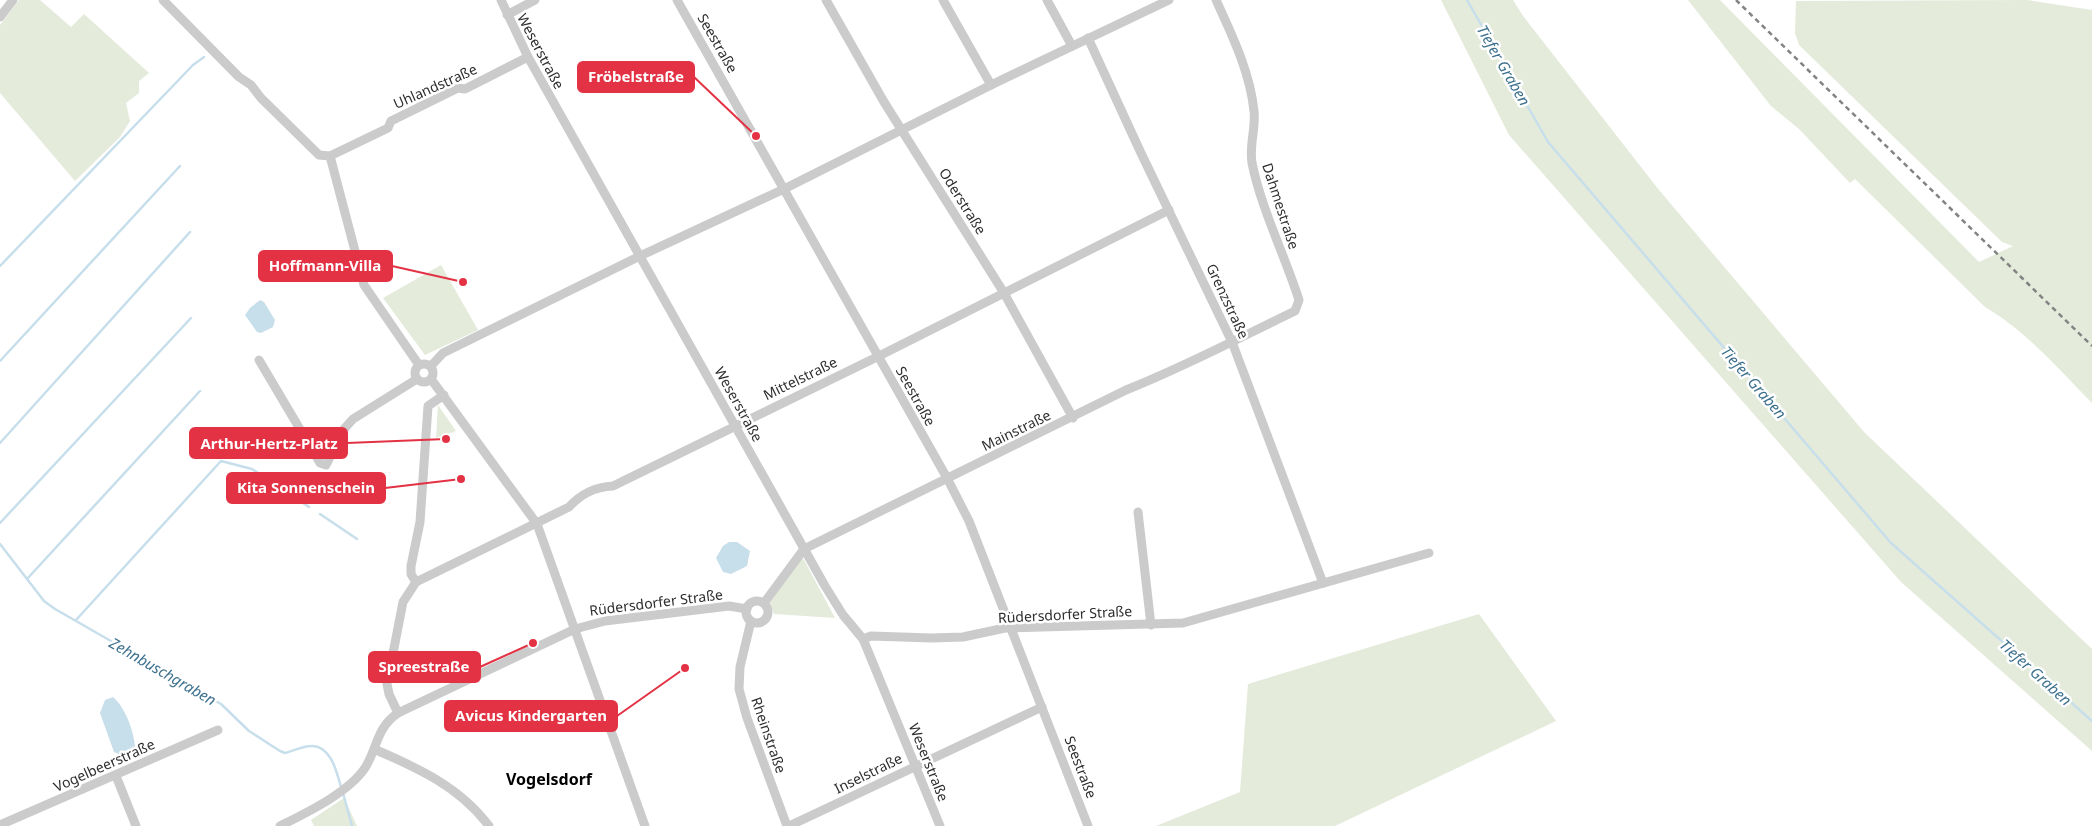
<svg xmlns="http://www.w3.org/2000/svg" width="2092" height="826" font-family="'Noto Sans',sans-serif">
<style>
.green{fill:#e4ebdb}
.water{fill:#c7deeb}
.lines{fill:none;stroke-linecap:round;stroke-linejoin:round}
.stream{stroke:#c7deeb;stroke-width:2.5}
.minor{stroke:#cbcbcb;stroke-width:9}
.rail{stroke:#838383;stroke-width:2.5;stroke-dasharray:5 4;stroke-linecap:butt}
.labels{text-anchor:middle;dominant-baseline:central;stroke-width:5;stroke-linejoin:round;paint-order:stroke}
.street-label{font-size:14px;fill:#2e2e2e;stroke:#fff}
.water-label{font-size:15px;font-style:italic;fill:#3d718e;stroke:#fff}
.quarter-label{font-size:16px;font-weight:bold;fill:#000;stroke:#fff}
.leader{fill:none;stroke:#e33244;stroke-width:2}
.callout-dot{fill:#e33244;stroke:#fff;stroke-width:2}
.callout{fill:#e33244;stroke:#e33244;stroke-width:2}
.callout-label{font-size:15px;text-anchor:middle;font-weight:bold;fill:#fff}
</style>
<rect width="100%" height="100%" fill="#fff"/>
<!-- green -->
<g class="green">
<path d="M19,0H40L71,27L84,14L149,73L139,81V93L126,103L130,121L120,137L75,181L0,93V25Z"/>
<path d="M1441,0H1513L1523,16L1659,190L1864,432L2092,649V751L1901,582L1509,135Z"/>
<path d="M1688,0H1720L1979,262L2013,246L2002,242L1799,45L1795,33L1796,1L2027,0L2092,10V403C2059,369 2026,331 1985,307L1855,179L1850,183L1799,129L1771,106Z"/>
<path d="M441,265L478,330L425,355L383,298Z"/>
<path d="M438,405L456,431L436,438Z"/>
<path d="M803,558L835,618L774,614L770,603L793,569Z"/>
<path d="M1479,614L1556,721L1335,826H1156L1240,792L1248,684Z"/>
<path d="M344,798L357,826H314L311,820Z"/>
</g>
<!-- water -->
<g class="water">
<path d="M260,300L264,302L275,320L273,327L261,333L257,332L245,315L250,308Z"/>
<path d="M729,542H737L750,551L747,566L731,574L723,572L716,558L723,546Z"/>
<path d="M113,697C126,708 136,736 135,753L128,758L114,752L100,713L105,700Z"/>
</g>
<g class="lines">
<!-- stream -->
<g class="stream">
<path d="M1467,0L1548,142L1891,543L2092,721"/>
<path d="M0,266L193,65L204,57"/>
<path d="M0,361L180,166"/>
<path d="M0,443L190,232"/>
<path d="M320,514L357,539"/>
<path d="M0,523L191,318"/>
<path d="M0,544L44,601L55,609L221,704L249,731L280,751L285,753C293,751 303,746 311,746C331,745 337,773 341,787"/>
<path d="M27,579L200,391"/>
<path d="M76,620L221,461L252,469L309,507"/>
<path d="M343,793L352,826"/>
</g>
<!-- minor -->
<g class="minor">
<path d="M163,0L239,77L251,85L261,98L319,155L330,156L388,128L391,121L458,88L465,89L528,57"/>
<path d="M501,0L528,57L825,586L843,615L863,639L940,826"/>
<path d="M677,0L947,478L969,521L1088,826"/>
<path d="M826,0L884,102L1004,293L1073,418"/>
<path d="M943,0L991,85"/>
<path d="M1047,0L1072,46"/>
<path d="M507,15L535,0"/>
<path d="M0,17L13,0"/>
<path d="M1088,38L1140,151L1232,342L1323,583"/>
<path d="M330,156L364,285L419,365"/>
<path d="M259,360L320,463L326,465L344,429L353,419L417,379"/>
<circle cx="424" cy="373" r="9"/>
<path d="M431,366L443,353L640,256L784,189L991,85L1169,0"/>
<path d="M431,379L537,524L645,826"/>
<path d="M1138,512L1151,625"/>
<path d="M416,582L569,507C581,494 594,487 613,486L879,356L1169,210"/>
<circle cx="757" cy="612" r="11"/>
<path d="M764,603L804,549L1126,390C1184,367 1239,338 1295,311L1299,300C1285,256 1261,208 1252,163C1249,145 1256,128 1254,111C1250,72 1232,35 1216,0"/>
<path d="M751,621L740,667L739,689L747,718L787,826"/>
<path d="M863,639L871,636L931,638L963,637L1005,628L1183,623L1429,553"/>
<path d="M398,713L389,694L387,684L403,602L416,582L411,574V566L420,522L428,406L444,395"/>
<path d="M374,749C418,768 460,787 489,826"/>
<path d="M116,776L136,826"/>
<path d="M0,825L218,730"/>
<path d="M280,826C306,813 348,793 365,768C378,747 376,728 398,713L575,629L605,621L729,606L747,609"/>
<path d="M789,826L1042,707"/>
</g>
<!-- rail -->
<path class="rail" d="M1736,0L2092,346"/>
</g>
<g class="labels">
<!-- street labels -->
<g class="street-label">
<text transform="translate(718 43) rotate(60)">Seestraße</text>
<text transform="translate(541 51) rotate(62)">Weserstraße</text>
<text transform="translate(435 86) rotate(-24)">Uhlandstraße</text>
<text transform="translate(963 201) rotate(58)">Oderstraße</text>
<text transform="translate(1281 206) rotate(72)">Dahmestraße</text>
<text transform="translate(1228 301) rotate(65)">Grenzstraße</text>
<text transform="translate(800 378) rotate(-26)">Mittelstraße</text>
<text transform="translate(916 396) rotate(61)">Seestraße</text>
<text transform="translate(739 404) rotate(61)">Weserstraße</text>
<text transform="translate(1016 430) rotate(-26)">Mainstraße</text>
<text transform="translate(656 602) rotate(-7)">Rüdersdorfer Straße</text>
<text transform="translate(1065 614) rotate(-3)">Rüdersdorfer Straße</text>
<text transform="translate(769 735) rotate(71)">Rheinstraße</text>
<text transform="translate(929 762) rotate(68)">Weserstraße</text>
<text transform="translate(104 765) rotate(-24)">Vogelbeerstraße</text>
<text transform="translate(1081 767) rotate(69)">Seestraße</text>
<text transform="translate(868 773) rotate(-26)">Inselstraße</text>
</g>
<!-- water labels -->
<g class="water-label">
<text transform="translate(1504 65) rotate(60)">Tiefer Graben</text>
<text transform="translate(1754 382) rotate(49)">Tiefer Graben</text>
<text transform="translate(163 671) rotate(30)">Zehnbuschgraben</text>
<text transform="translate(2036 672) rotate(42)">Tiefer Graben</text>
</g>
<!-- quarter labels -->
<g class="quarter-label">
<text x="549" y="779">Vogelsdorf</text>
</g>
</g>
<!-- callouts -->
<path class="leader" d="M756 136L694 77M463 282L392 266M446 439L347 443M461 479L385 488M533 643L480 667M685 668L617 716"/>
<g class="callout-dot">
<circle cx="756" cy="136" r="5"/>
<circle cx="463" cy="282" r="5"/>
<circle cx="446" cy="439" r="5"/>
<circle cx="461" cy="479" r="5"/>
<circle cx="533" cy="643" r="5"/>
<circle cx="685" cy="668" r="5"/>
</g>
<g class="callout">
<rect x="578" y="62" width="116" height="30" rx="5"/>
<rect x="259" y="251" width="133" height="30" rx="5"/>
<rect x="190" y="428" width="157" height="30" rx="5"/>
<rect x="227" y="473" width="158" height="30" rx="5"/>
<rect x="369" y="652" width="111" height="30" rx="5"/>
<rect x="445" y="701" width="172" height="30" rx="5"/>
</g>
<g class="callout-label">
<text x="636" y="82">Fröbelstraße</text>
<text x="325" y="271">Hoffmann-Villa</text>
<text x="269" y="449">Arthur-Hertz-Platz</text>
<text x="306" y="493">Kita Sonnenschein</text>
<text x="424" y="672">Spreestraße</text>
<text x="531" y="721">Avicus Kindergarten</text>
</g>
</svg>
